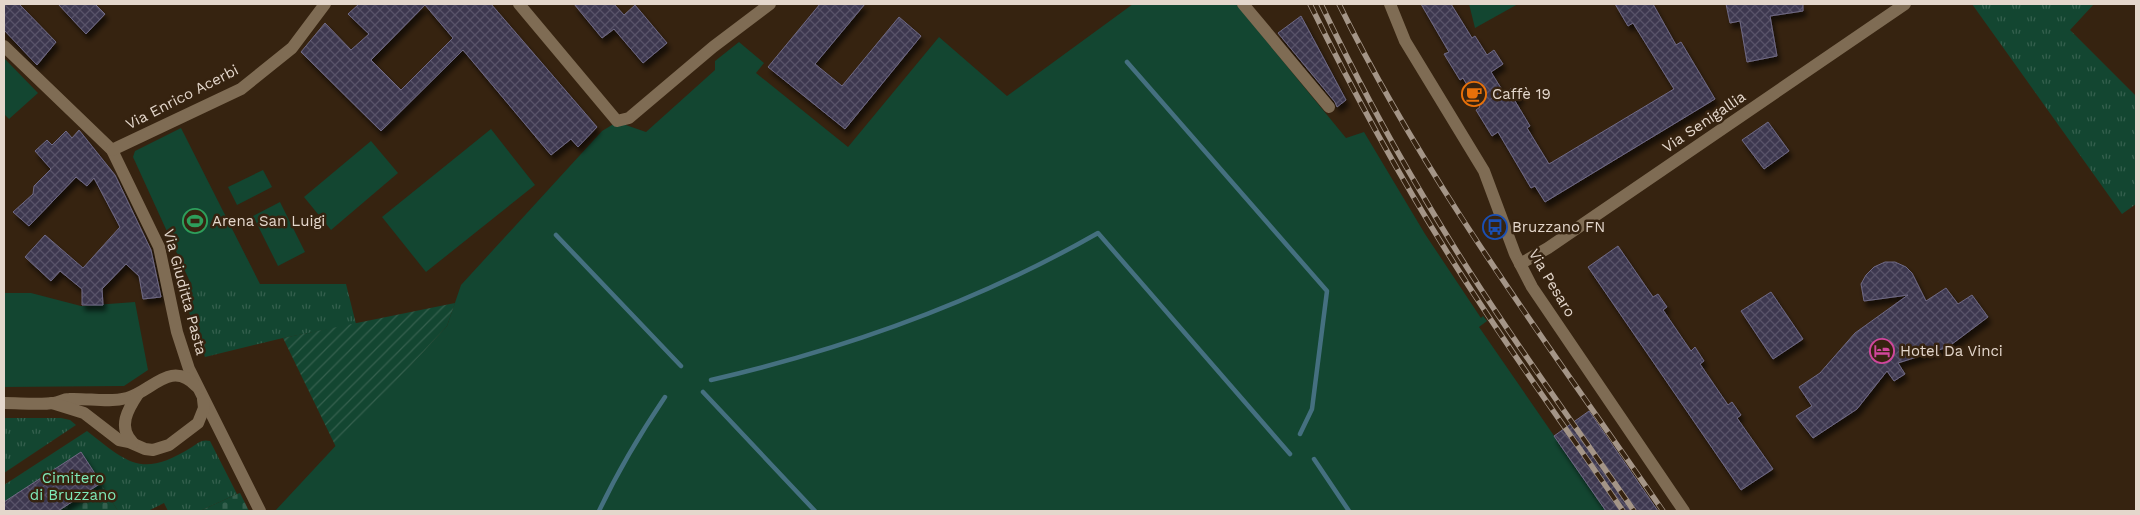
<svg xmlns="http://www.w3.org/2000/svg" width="2140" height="515" font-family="'Work Sans',sans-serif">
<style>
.grass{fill:url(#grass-tufts)}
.cemetery{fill:url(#cemetery-stones)}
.park{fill:#134631}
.garden{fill:url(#garden-furrows)}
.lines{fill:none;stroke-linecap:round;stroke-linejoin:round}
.stream{stroke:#457080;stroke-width:4.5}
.building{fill:url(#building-cross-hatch);stroke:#6f6a85;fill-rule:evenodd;filter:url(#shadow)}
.minor{stroke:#7f6c54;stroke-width:12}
.rail-casing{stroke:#a49587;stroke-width:5.5}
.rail{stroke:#362310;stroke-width:4;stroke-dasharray:11;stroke-linecap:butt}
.labels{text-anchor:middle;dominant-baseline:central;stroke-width:5;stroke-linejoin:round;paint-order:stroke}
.poi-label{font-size:15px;fill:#e4d7cc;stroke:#362310;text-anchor:start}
.street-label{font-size:15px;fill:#e4d7cc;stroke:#362310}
.park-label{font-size:15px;fill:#7feab8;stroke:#362310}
</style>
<defs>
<pattern id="grass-tufts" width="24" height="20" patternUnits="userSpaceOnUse" patternTransform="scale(1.25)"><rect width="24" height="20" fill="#134631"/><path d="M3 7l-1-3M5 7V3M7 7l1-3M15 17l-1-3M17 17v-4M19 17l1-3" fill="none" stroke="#35604e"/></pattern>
<pattern id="cemetery-stones" width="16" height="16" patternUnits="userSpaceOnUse" patternTransform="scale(1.25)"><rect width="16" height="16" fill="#134631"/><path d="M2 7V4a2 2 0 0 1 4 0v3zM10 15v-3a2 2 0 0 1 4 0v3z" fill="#35604e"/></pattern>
<pattern id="garden-furrows" width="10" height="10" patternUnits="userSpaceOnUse" patternTransform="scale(1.25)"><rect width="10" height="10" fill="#134631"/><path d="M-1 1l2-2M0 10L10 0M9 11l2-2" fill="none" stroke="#35604e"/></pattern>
<pattern id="building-cross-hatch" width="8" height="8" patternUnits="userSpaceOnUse" patternTransform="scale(1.25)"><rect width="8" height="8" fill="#3d3750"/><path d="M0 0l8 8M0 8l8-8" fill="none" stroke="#595368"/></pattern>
<filter id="shadow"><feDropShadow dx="3" dy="5.5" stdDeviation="2.5" flood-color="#0009"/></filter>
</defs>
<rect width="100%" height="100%" fill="#362310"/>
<!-- grass -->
<g class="grass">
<path d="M1972,4H2094L2070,30L2136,96V204L2122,214Z"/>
<path d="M179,284H346L356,324L283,338L205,357Z"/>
<path d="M4,418H61L70,420L76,425L4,473Z"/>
<path d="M87,431C129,464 142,478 192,447C198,443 202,439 210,441L237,494L200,511H168L164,503L148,511H118L81,452L4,502V485Z"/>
</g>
<!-- cemetery -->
<g class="cemetery">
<path d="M81,452L118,511H4V502Z"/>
<path d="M240,493L249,511H200L237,494Z"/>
</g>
<!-- park -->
<g class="park">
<path d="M1133,4H1236L1346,138L1364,132L1425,234L1481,318L1483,316L1487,321L1479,327L1606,511H275L447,326L461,285L602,131L617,122L646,132L715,70V61L739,42L764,63L756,73L848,147L939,37L1007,96Z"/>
<path d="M1469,4H1518L1475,28Z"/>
<path d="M4,58L38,93L9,119L4,114Z"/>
<path d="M181,128L260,284H191L133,157L135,151Z"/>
<path d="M491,129L535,185L426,272L382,217Z"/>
<path d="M371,141L398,173L331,230L304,197Z"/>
<path d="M263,170L272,187L237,205L228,187Z"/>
<path d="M280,202L305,252L278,266L253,216Z"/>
<path d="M4,293H31L81,306L135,302L148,370L124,386L4,387Z"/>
</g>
<!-- garden -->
<path class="garden" d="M455,303L447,326L336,447L283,338Z"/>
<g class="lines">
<!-- stream -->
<g class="stream">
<path d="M1127,62L1327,291L1312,409L1300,434"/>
<path d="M556,235L681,366"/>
<path d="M711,380C845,349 979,301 1098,233L1290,454"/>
<path d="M703,392L815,511"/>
<path d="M1314,459L1349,511"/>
<path d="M599,511C618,471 640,434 665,397"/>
</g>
</g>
<!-- building -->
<g class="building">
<path d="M4,4H19L56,42L37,65L4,30Z"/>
<path d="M58,4H95L105,14L86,34Z"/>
<path d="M359,4H491L597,127L578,147L571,139L551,155L463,50L381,131L301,52L325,23L351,50L369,34L348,14ZM425,5L453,38L401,90L371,60Z"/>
<path d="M574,4H614L624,15L635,5L667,43L643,63L614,29L602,38Z"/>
<path d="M820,4H865L815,64L842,86L899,17L921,36L845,129L768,67Z"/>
<path d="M1421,4H1451L1472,38L1475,36L1487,55L1494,50L1503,64L1491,72L1504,93L1515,86L1521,97L1515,101L1530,126L1527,128L1549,164L1674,89L1633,23L1628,26L1615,4H1653L1676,45L1681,42L1715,99L1545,202L1535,186L1531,188L1498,132L1492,136L1476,110L1480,107L1463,78L1460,80L1444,54L1449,52Z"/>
<path d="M1726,4H1803V11L1770,16L1777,56L1747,62L1740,21L1730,23Z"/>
<path d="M1301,16L1346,100L1337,107L1335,102L1278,33Z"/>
<path d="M1768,122L1789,151L1764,169L1742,140Z"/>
<path d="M79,130L115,175L151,250L161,297L143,299L139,276L126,264L102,289L103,305H82V289L60,271L51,281L25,257L45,235L83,268L120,227L94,178L87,186L76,177L29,226L13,212L33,194L34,186L51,169L35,151L47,140L52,145L66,131L72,138Z"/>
<path d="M1618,246L1653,297L1658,294L1667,307L1663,310L1691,351L1695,347L1704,361L1700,364L1728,405L1732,402L1741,415L1737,418L1773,469L1741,490L1588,267Z"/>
<path d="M1885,262H1895L1906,267L1912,273L1926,301L1946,288L1958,304L1972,295L1988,317L1948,347L1898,363L1905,374L1894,381L1887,371L1857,409L1813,438L1796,416L1812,406L1799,387L1820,373L1855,333L1908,295L1864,301L1861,284L1866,275L1874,267Z"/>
<path d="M1771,292L1803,339L1773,359L1741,311Z"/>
<path d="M1589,411L1658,511H1606L1554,436Z"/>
<path d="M81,452L101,483L58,511H4V502Z"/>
</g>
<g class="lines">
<!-- minor -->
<g class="minor">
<path d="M519,4L617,121L629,118L713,47L770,4"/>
<path d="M1243,4L1329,107"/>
<path d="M1390,4L1405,41L1484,171L1515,254L1532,287L1684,511"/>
<path d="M4,46L112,150L159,247L177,332L189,369L260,511"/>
<path d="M112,150L241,89L292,48L325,4"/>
<path d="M1520,264L1548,248L1905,4"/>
<path d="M4,403C20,403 38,405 54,403C60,402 63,399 69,399C88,398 109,403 127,398C151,392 171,359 196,386"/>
<path d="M52,403L84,413L119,440L129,442L145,449L153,450L169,445L198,423L204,408L203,399"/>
<path d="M133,443C117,427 128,409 138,394"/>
</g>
<defs>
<g id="rail">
<path d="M1310,4C1355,96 1404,185 1459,271C1511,353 1568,431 1623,511"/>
<path d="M1321,4C1352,69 1385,132 1422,194C1486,304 1562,407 1634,511"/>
<path d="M1339,4C1427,184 1550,347 1663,511"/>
</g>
</defs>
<!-- rail casing -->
<use href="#rail" class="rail-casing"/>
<!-- rail -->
<use href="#rail" class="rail"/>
</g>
<!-- icons -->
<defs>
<symbol id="cafe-ring" viewBox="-11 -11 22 22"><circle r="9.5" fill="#362310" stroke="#e8710a" stroke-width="1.5"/><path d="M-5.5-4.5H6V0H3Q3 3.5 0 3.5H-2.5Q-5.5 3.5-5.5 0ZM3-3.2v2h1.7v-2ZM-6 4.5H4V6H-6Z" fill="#e8710a"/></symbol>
<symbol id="stadium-ring" viewBox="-11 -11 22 22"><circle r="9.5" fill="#362310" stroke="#2e9e5b" stroke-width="1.5"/><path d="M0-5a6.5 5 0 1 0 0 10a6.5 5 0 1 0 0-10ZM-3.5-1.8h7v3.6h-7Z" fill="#2e9e5b"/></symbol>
<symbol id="bus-ring" viewBox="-11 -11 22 22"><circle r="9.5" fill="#362310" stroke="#1a4fb4" stroke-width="1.5"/><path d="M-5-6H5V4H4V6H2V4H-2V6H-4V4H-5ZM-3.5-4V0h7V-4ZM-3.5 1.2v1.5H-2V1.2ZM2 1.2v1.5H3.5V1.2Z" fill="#1a4fb4"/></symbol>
<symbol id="hotel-ring" viewBox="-11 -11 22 22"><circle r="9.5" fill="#362310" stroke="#d1479c" stroke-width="1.5"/><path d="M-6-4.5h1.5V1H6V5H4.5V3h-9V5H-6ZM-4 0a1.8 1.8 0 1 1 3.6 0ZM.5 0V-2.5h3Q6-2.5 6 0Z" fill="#d1479c"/></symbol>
</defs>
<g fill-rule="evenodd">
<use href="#cafe-ring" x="1460" y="80" width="28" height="28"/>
<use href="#stadium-ring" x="181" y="207" width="28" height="28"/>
<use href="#bus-ring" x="1481" y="213" width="28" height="28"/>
<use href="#hotel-ring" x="1868" y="337" width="28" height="28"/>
</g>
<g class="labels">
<!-- poi labels -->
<g class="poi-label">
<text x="1492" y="94">Caffè 19</text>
<text x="212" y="221">Arena San Luigi</text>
<text x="1512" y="227">Bruzzano FN</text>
<text x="1900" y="351">Hotel Da Vinci</text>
</g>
<!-- street labels -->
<g class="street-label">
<text transform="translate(182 97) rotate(-27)">Via Enrico Acerbi</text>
<text transform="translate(1704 122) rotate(-34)">Via Senigallia</text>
<text transform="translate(1552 283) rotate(59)">Via Pesaro</text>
<text transform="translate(185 292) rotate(75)">Via Giuditta Pasta</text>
</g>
<!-- park labels -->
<g class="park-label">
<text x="73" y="478">Cimitero<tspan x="73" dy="17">di Bruzzano</tspan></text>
</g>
</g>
<!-- border -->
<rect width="2140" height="515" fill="none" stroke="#e4d7cc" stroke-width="10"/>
</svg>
